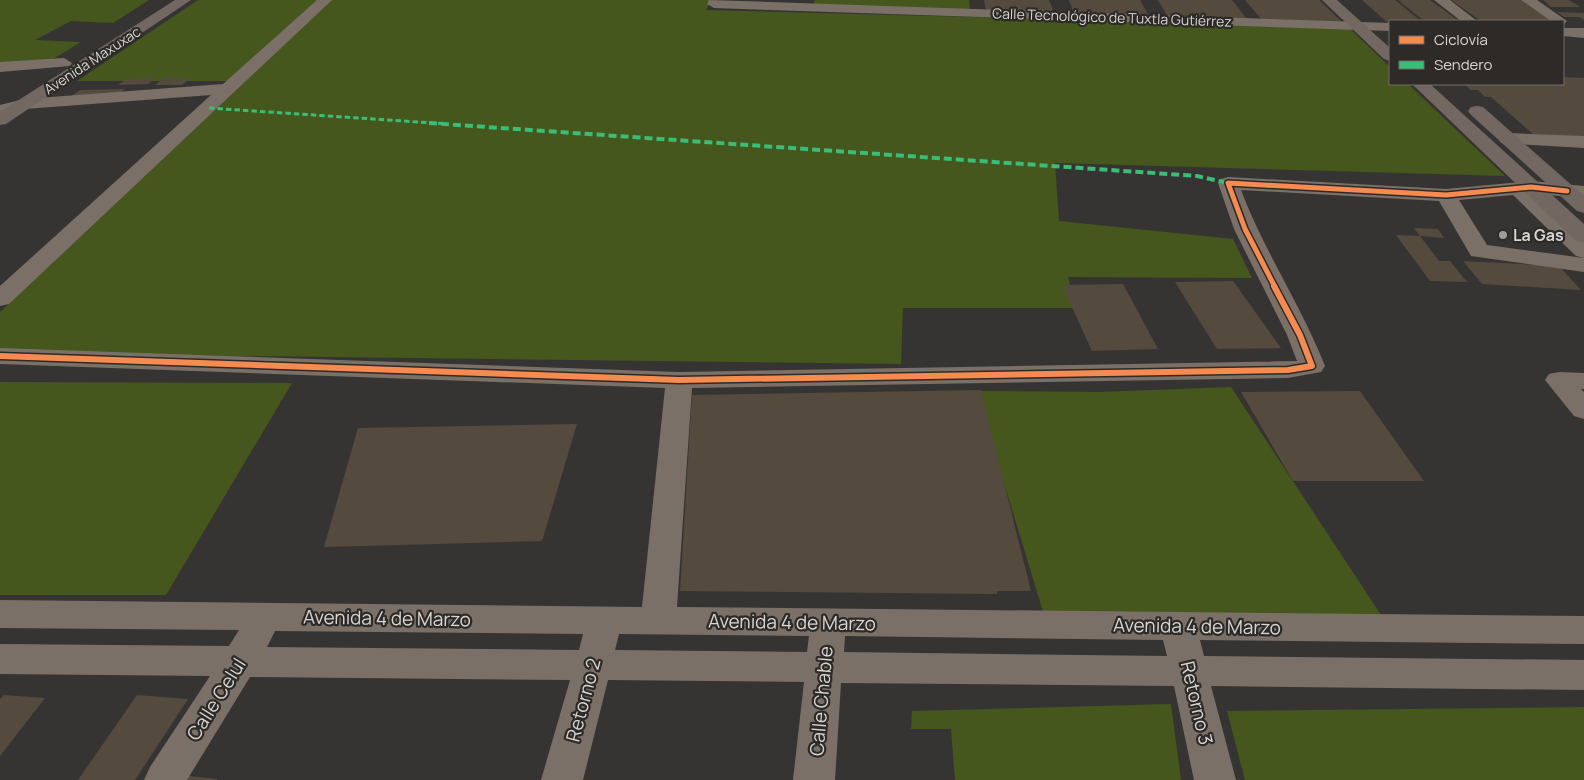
<svg xmlns="http://www.w3.org/2000/svg" width="1584" height="780" font-family="Manrope,sans-serif">
<style>
.green{fill:#45571c}
.building{fill:#554a3e}
.lines{fill:none;stroke-linecap:round;stroke-linejoin:round}
.minor{fill:#7b7068;fill-rule:evenodd}
.major{fill:#726861;fill-rule:evenodd}
.quiet-far1{stroke:#3abd76;stroke-width:3;stroke-dasharray:5.5 3;stroke-linecap:butt}
.quiet{stroke:#3abd76;stroke-width:4;stroke-dasharray:8 4;stroke-linecap:butt}
.cycleway-far1-casing{stroke:#2d2a27;stroke-width:8}
.cycleway-casing{stroke:#2d2a27;stroke-width:9}
.cycleway-far1{stroke:#f68b52;stroke-width:5}
.cycleway{stroke:#f68b52;stroke-width:6}
.poi-dot{fill:#9e9d9a;stroke:#2d2a27;stroke-width:2}
.labels{text-anchor:middle;dominant-baseline:central;stroke-width:4.5;stroke-linejoin:round;paint-order:stroke}
.far-street-label{font-size:14px;fill:#d6d5d2;stroke:#2d2a27}
.poi-label{font-size:16px;font-weight:bold;fill:#d6d5d2;stroke:#2d2a27;text-anchor:start}
.near-street-label{font-size:19px;fill:#d6d5d2;stroke:#2d2a27}
</style>
<rect width="100%" height="100%" fill="#363432"/>
<!-- green -->
<g class="green">
<path d="M0,0H149L113,23L71,21L35,40L81,42L50,61L0,64Z"/>
<path d="M198,0H711L706,10L1348,27L1390,67V84H1408L1505,176L1055,163L1059,221L1233,239L1252,278L1068,277L1077,308H903L901,364L0,353V312L246,81H77Z"/>
<path d="M815,0H969L970,11L813,6Z"/>
<path d="M0,382L292,383L166,595H0Z"/>
<path d="M1231,387L1381,615H1044L976,391L1099,392Z"/>
<path d="M1171,704L1181,780H955L951,729H911L912,711Z"/>
<path d="M1584,707V780H1245L1227,711Z"/>
</g>
<!-- building -->
<g class="building">
<path d="M984,0H1049L1054,12L986,10Z"/>
<path d="M1069,0H1140L1149,16L1074,14Z"/>
<path d="M1158,0H1232L1247,19L1168,17Z"/>
<path d="M1245,0H1319L1342,22L1262,20Z"/>
<path d="M1362,0H1395L1421,21L1388,23Z"/>
<path d="M1398,0H1430L1459,21H1424Z"/>
<path d="M1451,0H1521L1554,21H1481Z"/>
<path d="M1543,0H1569L1580,7H1551Z"/>
<path d="M1557,12L1584,13V20L1579,17H1564Z"/>
<path d="M1563,77L1584,78V137L1534,135L1491,97H1485L1478,90H1471L1464,84H1563Z"/>
<path d="M155,78L148,84L118,85L126,79Z"/>
<path d="M164,78H191L182,85H155Z"/>
<path d="M125,89L116,96L70,97L80,90Z"/>
<path d="M1414,228L1438,229L1444,238L1420,236L1439,261H1450L1467,282L1430,281L1396,235L1420,236Z"/>
<path d="M1463,261L1559,266L1581,290L1482,284Z"/>
<path d="M1233,281L1281,348L1217,349L1175,282Z"/>
<path d="M1123,284L1158,349L1092,351L1062,285Z"/>
<path d="M981,390L1031,591H997V594L680,591L692,395Z"/>
<path d="M1360,391L1424,481H1293L1241,392Z"/>
<path d="M577,424L542,541L324,547L358,428Z"/>
<path d="M4,695L45,698L0,756V699Z"/>
<path d="M137,695L188,699L135,780H78Z"/>
<path d="M189,776L217,779V780H186Z"/>
</g>
<g class="lines">
<!-- minor -->
<g class="minor">
<path d="M317,0H332L9,304L0,306V286L211,95L25,109L0,116V105L24,99L223,84Z"/>
<path d="M709,0L1390,23V31L714,8L707,4Z"/>
<path d="M1434,0H1450L1477,21H1461Z"/>
<path d="M1521,0H1537L1567,21L1563,25V21H1551Z"/>
<path d="M1563,28H1584V38L1563,36Z"/>
<path d="M64,58L72,63L70,66L0,72V62Z"/>
<path d="M1508,133L1584,136V148L1501,143L1499,139L1501,135Z"/>
<path d="M1228,177L1446,189L1531,181L1584,186V198L1536,194L1584,239V258L1576,256L1513,195L1459,200L1487,245L1584,258V272L1471,256L1439,201L1241,190C1264,251 1301,305 1325,366L1321,372L1288,378L692,388L677,607L1584,616V644L1200,640L1204,656L1584,660V690L1211,686L1236,780H1194L1174,686L841,683L835,780H793L804,682L608,680L583,780H541L570,680L250,677L187,780H144L150,767L210,676L0,674V644L229,646L239,630L0,628V600L642,607L665,388L0,364V348L679,372L1297,361L1287,335L1234,229L1218,183L1221,179ZM275,631L583,634L579,650L267,647ZM619,634L809,636L807,652L615,650ZM845,636L1163,640L1167,656L844,652Z"/>
<path d="M1559,372L1584,373V389H1581L1584,392V419L1574,416L1545,380L1549,374Z"/>
</g>
<!-- major -->
<g class="major">
<path d="M175,0H191L6,124L0,125V112Z"/>
<path d="M1322,0H1337L1390,48V61L1384,59Z"/>
<path d="M1412,84H1430L1584,224V243L1576,241Z"/>
<path d="M1477,106L1483,107L1584,196V213L1577,211L1471,115L1468,111L1471,107Z"/>
</g>
<!-- quiet-far1 -->
<path class="quiet-far1" d="M209,108L448,124"/>
<!-- quiet -->
<path class="quiet" d="M429,123L1197,176L1228,183"/>
<defs>
<path id="cycleway-far1" d="M1275,287L1245,229L1228,183L1446,195L1531,187L1567,191"/>
<path id="cycleway" d="M0,356L679,380L1288,370L1312,366L1300,335L1274,286"/>
</defs>
<!-- cycleway-far1 casing -->
<use href="#cycleway-far1" class="cycleway-far1-casing"/>
<!-- cycleway casing -->
<use href="#cycleway" class="cycleway-casing"/>
<!-- cycleway-far1 -->
<use href="#cycleway-far1" class="cycleway-far1"/>
<!-- cycleway -->
<use href="#cycleway" class="cycleway"/>
</g>
<!-- markers -->
<circle class="poi-dot" cx="1503" cy="235" r="5"/>
<g class="labels">
<!-- far-street labels -->
<g class="far-street-label">
<text transform="translate(1112 17) rotate(2)">Calle Tecnológico de Tuxtla Gutiérrez</text>
<text transform="translate(92 60) rotate(-33)">Avenida Maxuxac</text>
</g>
<!-- poi labels -->
<g class="poi-label">
<text x="1513" y="235">La Gas</text>
</g>
<!-- near-street labels -->
<g class="near-street-label">
<text transform="translate(387 618) rotate(1)">Avenida 4 de Marzo</text>
<text transform="translate(792 622) rotate(1)">Avenida 4 de Marzo</text>
<text transform="translate(1197 626) rotate(1)">Avenida 4 de Marzo</text>
<text transform="translate(216 699) rotate(-58)">Calle Celul</text>
<text transform="translate(583 700) rotate(-75)">Retorno 2</text>
<text transform="translate(821 701) rotate(-85)">Calle Chable</text>
<text transform="translate(1197 703) rotate(77)">Retorno 3</text>
</g>
</g>
<!-- legend -->
<rect x="1389" y="20" width="175" height="65" fill="#2d2a27" stroke="#716e6b"/>
<rect x="1399" y="36" width="25" height="8" fill="#f68b52" stroke="#716e6b"/>
<text x="1434" y="45" font-size="15" fill="#d6d5d2">Ciclovía</text>
<rect x="1399" y="61" width="25" height="8" fill="#3abd76" stroke="#716e6b"/>
<text x="1434" y="70" font-size="15" fill="#d6d5d2">Sendero</text>
</svg>
